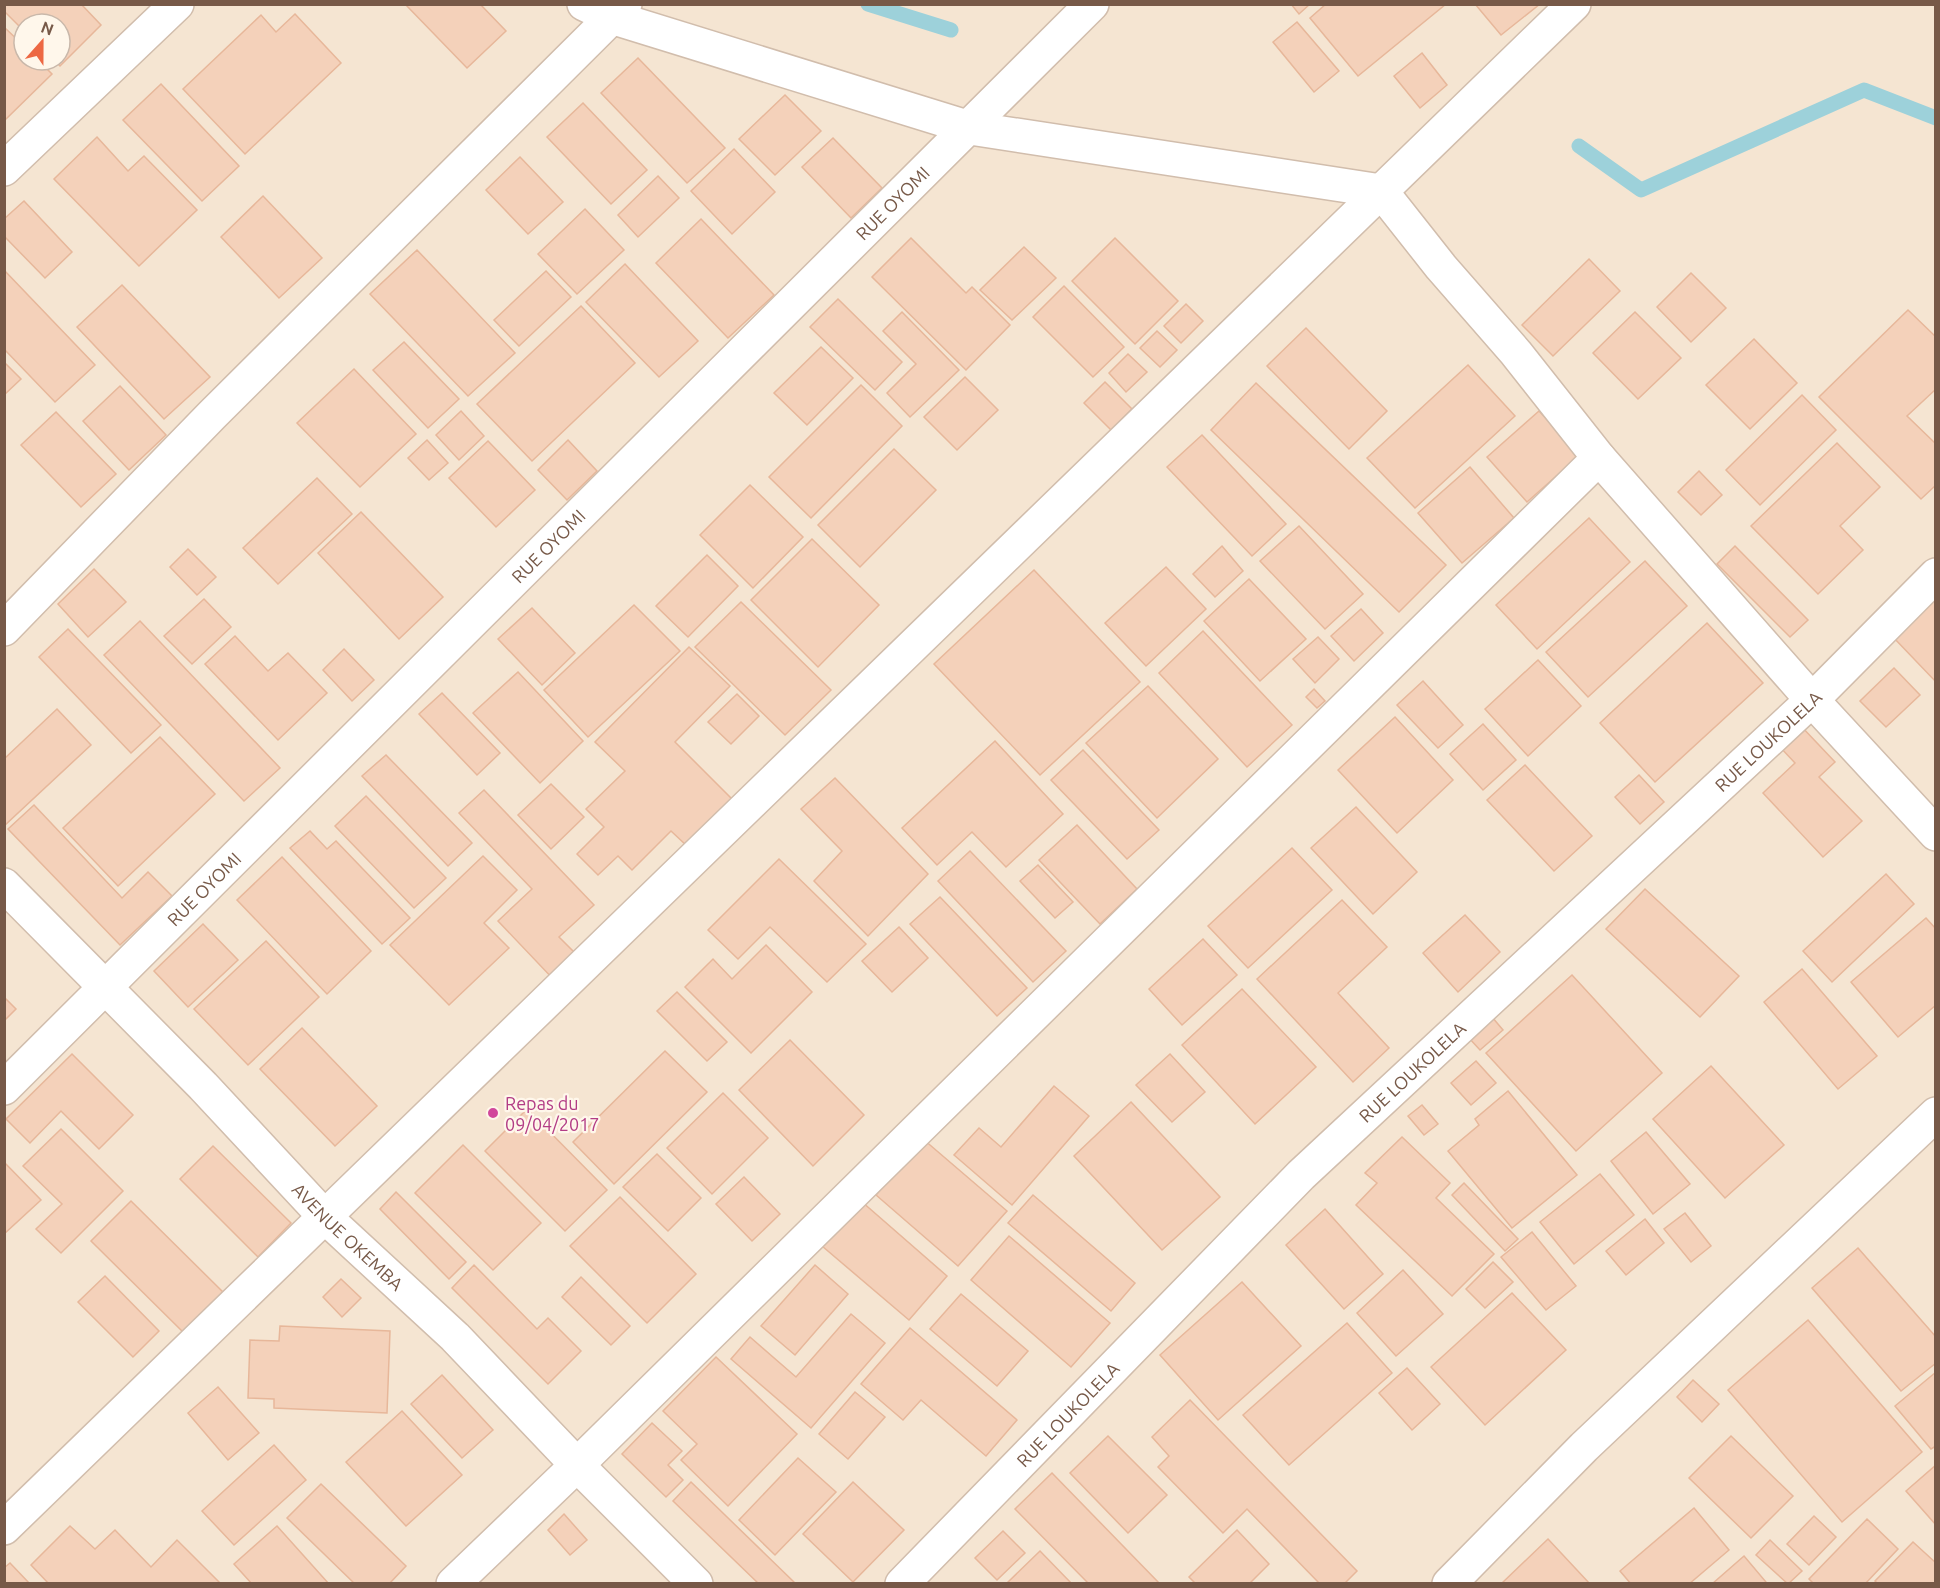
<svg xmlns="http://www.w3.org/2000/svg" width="1940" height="1588" font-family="Ubuntu,sans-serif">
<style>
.residential{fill:#f5e5d2;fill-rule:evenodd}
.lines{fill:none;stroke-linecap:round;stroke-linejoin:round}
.stream{stroke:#9dd1da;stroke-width:15}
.building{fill:#f4d1ba;stroke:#e7b79a;stroke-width:1.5}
.street-casing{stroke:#d1bdac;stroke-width:36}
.street{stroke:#fff;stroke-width:33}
.hotel-dot{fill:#d1479c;stroke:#fff7eb;stroke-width:2}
.labels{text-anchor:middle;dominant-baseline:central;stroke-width:4.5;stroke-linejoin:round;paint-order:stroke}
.street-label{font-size:18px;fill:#775948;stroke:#fff7eb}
.hotel-label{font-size:18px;fill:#b23c85;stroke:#fff7eb;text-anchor:start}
</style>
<rect width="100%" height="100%" fill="#fdf3e4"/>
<!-- residential -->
<path class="residential" d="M5,5H1935V1583H5ZM24,24H60V60H24Z"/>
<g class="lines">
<!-- stream -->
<g class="stream">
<path d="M868,4L951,30"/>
<path d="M1579,146L1641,190L1864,90L1936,118"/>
</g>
</g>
<!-- building -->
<g class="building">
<path d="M4,4H81L101,25L60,66L54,60H60V24H24V31L4,11Z"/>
<path d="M405,4H480L506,31L467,68Z"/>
<path d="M1291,4H1310L1299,14Z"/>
<path d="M1326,4H1446L1358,76L1310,18Z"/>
<path d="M1475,4H1540L1501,35Z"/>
<path d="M295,14L341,63L245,154L183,89L261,15L276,32Z"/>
<path d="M1297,22L1339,71L1314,92L1273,42Z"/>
<path d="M4,27L24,46V60H38L52,74L5,120Z"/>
<path d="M1422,53L1447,85L1420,108L1394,76Z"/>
<path d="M638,58L725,148L687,183L601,93Z"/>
<path d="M161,84L239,166L202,201L123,120Z"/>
<path d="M785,95L821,131L775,175L739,139Z"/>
<path d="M583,103L647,170L611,204L547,137Z"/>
<path d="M97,137L128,171L144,156L197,210L139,266L54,179Z"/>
<path d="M833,138L882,188L851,218L802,167Z"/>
<path d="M734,149L775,192L732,234L691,191Z"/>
<path d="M520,157L563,202L528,234L486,190Z"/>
<path d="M658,176L679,198L638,237L618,215Z"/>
<path d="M263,196L322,258L279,298L221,237Z"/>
<path d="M24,201L72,252L45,278L4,236V219Z"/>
<path d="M585,209L624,250L577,294L538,254Z"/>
<path d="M701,219L774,295L728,338L656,263Z"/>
<path d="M911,238L966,293L972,287L1010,325L966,370L872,277Z"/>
<path d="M1115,238L1178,301L1135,344L1072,281Z"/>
<path d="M1024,247L1056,278L1012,320L980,290Z"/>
<path d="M417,250L515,353L468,396L370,294Z"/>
<path d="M1589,259L1620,291L1553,356L1522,325Z"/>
<path d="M625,264L698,341L659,377L586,302Z"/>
<path d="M4,270L95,365L55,402L4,349Z"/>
<path d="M546,271L571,297L519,346L494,320Z"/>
<path d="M1691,273L1726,308L1691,342L1657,307Z"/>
<path d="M122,285L210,377L164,419L77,327Z"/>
<path d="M1064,286L1124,347L1093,377L1033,317Z"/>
<path d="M838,299L902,362L875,390L810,327Z"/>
<path d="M1186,304L1203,321L1181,343L1164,326Z"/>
<path d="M581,306L635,363L532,461L477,404Z"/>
<path d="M1908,310L1936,337V389L1907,416L1936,444V485L1921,499L1819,397Z"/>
<path d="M902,312L959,370L910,417L887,393L916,364L883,331Z"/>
<path d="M1635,312L1681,358L1638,399L1593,353Z"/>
<path d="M1306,328L1387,411L1349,449L1267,366Z"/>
<path d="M1157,331L1177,350L1160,367L1140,348Z"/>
<path d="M1754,339L1797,383L1750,429L1706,385Z"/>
<path d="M404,342L459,399L428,428L373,370Z"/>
<path d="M821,347L853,378L807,425L774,393Z"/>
<path d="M1128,354L1147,372L1126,392L1109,373Z"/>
<path d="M4,362L21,379L4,395Z"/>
<path d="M1468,365L1515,416L1415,508L1367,458Z"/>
<path d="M354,369L416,434L360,487L297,423Z"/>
<path d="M965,377L998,410L957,450L924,417Z"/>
<path d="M1105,382L1132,409L1111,430L1084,403Z"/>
<path d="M1256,383L1446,565L1399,612L1211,430Z"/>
<path d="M861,385L902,426L811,518L769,477Z"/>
<path d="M120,386L166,435L129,470L83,421Z"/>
<path d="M1802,395L1836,430L1760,505L1726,470Z"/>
<path d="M461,411L484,436L459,460L436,435Z"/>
<path d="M1539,411L1580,455L1527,502L1487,457Z"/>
<path d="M56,412L116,474L81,507L21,445Z"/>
<path d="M1202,435L1286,524L1252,556L1167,467Z"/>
<path d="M427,440L448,463L429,480L408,458Z"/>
<path d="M568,440L597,471L567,500L538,470Z"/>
<path d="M488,441L535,490L496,527L449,478Z"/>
<path d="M1837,443L1880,487L1840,526L1863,550L1818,594L1751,526Z"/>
<path d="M894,449L936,490L860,567L818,525Z"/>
<path d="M1470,467L1514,518L1462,563L1418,513Z"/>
<path d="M1699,471L1722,495L1701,515L1678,492Z"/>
<path d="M317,478L352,514L278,584L243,548Z"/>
<path d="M750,485L803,537L753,588L700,535Z"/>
<path d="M361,512L443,597L399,639L318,553Z"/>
<path d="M1589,518L1630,562L1537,649L1496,605Z"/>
<path d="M1299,526L1363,594L1325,629L1260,561Z"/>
<path d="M812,539L879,605L818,667L751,600Z"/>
<path d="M1222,546L1243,571L1215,597L1193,574Z"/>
<path d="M1735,546L1808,620L1790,637L1717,564Z"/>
<path d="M188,549L216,577L197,595L170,567Z"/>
<path d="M707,555L738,586L688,637L656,606Z"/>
<path d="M1645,561L1687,606L1588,697L1546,652Z"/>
<path d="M1166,567L1206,609L1146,666L1105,623Z"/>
<path d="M94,569L126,602L88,637L58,604Z"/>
<path d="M1034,570L1140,682L1040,775L934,664Z"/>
<path d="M1249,579L1306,639L1260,681L1204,621Z"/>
<path d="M1936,596V682L1893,637Z"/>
<path d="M204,599L231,627L192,664L164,636Z"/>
<path d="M741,602L831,690L785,735L695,647Z"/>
<path d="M634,605L680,651L588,737L544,690Z"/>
<path d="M532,608L575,653L542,685L498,639Z"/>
<path d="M1361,609L1383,633L1354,661L1331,636Z"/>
<path d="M140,621L280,768L244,801L104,655Z"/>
<path d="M1707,623L1763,683L1655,782L1600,723Z"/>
<path d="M68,629L161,725L131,753L39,657Z"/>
<path d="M1203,631L1292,725L1247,767L1159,673Z"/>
<path d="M235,636L268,671L288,653L327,693L278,740L205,664Z"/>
<path d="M1318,637L1339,659L1315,683L1293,659Z"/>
<path d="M689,647L730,686L675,742L733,800L687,846L671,831L632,870L618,856L598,875L577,854L604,827L586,809L625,771L595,742Z"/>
<path d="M344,649L374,680L352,701L323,670Z"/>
<path d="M1538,660L1581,706L1528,756L1485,709Z"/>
<path d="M1894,668L1920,695L1886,727L1860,701Z"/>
<path d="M518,672L583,741L540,783L473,713Z"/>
<path d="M1423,681L1463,725L1438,748L1397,705Z"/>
<path d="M1148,686L1218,759L1157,818L1086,743Z"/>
<path d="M1314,689L1325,701L1317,708L1306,697Z"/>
<path d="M442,693L500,753L477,775L419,714Z"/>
<path d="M737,694L759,716L731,744L708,722Z"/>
<path d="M57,709L91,745L4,826V759Z"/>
<path d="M1395,717L1453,780L1397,833L1338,770Z"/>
<path d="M1483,724L1516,760L1483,790L1450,754Z"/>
<path d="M1800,725L1835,762L1819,777L1862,821L1823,857L1763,793L1795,763L1778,745Z"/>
<path d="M160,737L215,794L118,886L63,828Z"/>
<path d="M995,741L1063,814L1006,867L972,832L937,865L902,828Z"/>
<path d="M1083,750L1159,830L1127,859L1051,780Z"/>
<path d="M386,755L472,843L448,866L362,776Z"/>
<path d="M1525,765L1592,836L1554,871L1487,800Z"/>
<path d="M1639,775L1664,802L1640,824L1615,797Z"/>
<path d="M835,778L928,874L868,936L814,881L842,851L801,809Z"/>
<path d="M551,784L584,817L551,849L518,815Z"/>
<path d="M484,790L594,905L559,937L581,959L556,982L498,921L532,889L459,813Z"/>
<path d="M366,796L446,878L414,908L335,826Z"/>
<path d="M34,805L122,898L148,872L172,896L120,945L8,829Z"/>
<path d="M1356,807L1417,872L1373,914L1311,848Z"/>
<path d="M1077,825L1137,889L1100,924L1039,860Z"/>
<path d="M310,831L327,849L336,841L410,918L382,944L290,848Z"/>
<path d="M1292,848L1332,890L1248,968L1208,926Z"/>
<path d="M970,851L1066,951L1033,982L938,881Z"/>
<path d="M483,856L517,890L484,923L509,948L449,1005L390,945Z"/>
<path d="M282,857L371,951L327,994L237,900Z"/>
<path d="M779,859L866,944L827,982L770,927L738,959L708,930Z"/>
<path d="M1038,865L1073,902L1055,918L1020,881Z"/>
<path d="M1886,874L1914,904L1832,982L1803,951Z"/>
<path d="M1645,889L1739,976L1700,1017L1606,929Z"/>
<path d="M940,897L1027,988L997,1016L910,924Z"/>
<path d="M1342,900L1387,947L1338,993L1389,1048L1353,1082L1257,979Z"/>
<path d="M1465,915L1500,952L1458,992L1423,953Z"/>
<path d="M1926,918L1936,929V1005L1898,1037L1851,982Z"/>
<path d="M203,924L238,960L188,1007L154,971Z"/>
<path d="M899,927L928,958L892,992L862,961Z"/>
<path d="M1203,939L1237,975L1182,1025L1149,989Z"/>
<path d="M266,941L319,997L248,1065L194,1009Z"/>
<path d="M766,945L812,992L751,1053L685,987L713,959L732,979Z"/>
<path d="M1802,969L1877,1056L1838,1089L1764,1002Z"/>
<path d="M1572,975L1662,1073L1576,1151L1486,1053Z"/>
<path d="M1242,989L1316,1067L1255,1124L1182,1045Z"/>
<path d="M677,992L727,1042L707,1061L657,1011Z"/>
<path d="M4,997L16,1009L4,1021Z"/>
<path d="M1492,1017L1503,1030L1480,1050L1469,1038Z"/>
<path d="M302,1028L377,1106L335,1146L260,1069Z"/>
<path d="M790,1040L864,1115L813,1166L739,1090Z"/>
<path d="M665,1051L707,1092L614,1184L573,1142Z"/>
<path d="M72,1054L133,1115L99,1149L61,1111L30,1143L6,1119Z"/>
<path d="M1170,1054L1205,1092L1172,1122L1136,1085Z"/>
<path d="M1476,1061L1496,1083L1471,1105L1451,1083Z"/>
<path d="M1711,1066L1784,1145L1725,1198L1653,1119Z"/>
<path d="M1054,1086L1089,1116L1012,1205L954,1155L979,1128L1001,1147Z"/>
<path d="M1508,1091L1577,1175L1512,1228L1448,1151L1479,1125L1475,1119Z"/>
<path d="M723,1093L768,1138L712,1194L667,1148Z"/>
<path d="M1131,1102L1220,1197L1162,1250L1074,1156Z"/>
<path d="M1422,1105L1438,1124L1424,1135L1408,1116Z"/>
<path d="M527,1109L607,1190L565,1231L485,1151Z"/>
<path d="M61,1129L123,1191L61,1253L36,1229L62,1204L23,1166Z"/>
<path d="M1646,1132L1690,1184L1653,1214L1611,1161Z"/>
<path d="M1402,1137L1450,1183L1436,1198L1494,1254L1452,1296L1356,1205L1377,1183L1365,1173Z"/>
<path d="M923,1139L1007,1211L958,1266L876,1195Z"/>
<path d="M463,1145L541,1223L493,1270L415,1193Z"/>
<path d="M213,1146L291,1223L258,1257L180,1179Z"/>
<path d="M657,1154L701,1198L668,1231L623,1187Z"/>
<path d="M4,1162L41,1200L4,1234Z"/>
<path d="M1600,1174L1634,1215L1574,1264L1540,1222Z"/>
<path d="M744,1177L780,1214L752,1241L716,1204Z"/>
<path d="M1464,1183L1518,1239L1505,1251L1452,1195Z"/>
<path d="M396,1192L466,1262L449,1279L380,1209Z"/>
<path d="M1033,1195L1135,1283L1111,1311L1008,1223Z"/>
<path d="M620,1197L696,1274L647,1323L570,1246Z"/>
<path d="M131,1201L227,1296L187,1336L91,1241Z"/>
<path d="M861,1201L947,1276L909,1320L822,1246Z"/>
<path d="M1325,1209L1383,1274L1344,1309L1286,1245Z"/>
<path d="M1685,1213L1711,1246L1691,1262L1664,1229Z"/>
<path d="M1645,1219L1664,1243L1626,1275L1606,1251Z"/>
<path d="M1532,1232L1576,1286L1546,1310L1501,1257Z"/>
<path d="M1009,1236L1110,1323L1071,1367L971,1280Z"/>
<path d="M1858,1248L1936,1337V1363L1901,1391L1812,1288Z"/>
<path d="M1493,1262L1513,1282L1485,1308L1466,1289Z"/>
<path d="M474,1265L537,1329L548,1318L581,1351L548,1384L452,1288Z"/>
<path d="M815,1265L848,1294L795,1355L761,1326Z"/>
<path d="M1403,1270L1443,1314L1396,1356L1357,1313Z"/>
<path d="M105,1276L159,1331L133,1357L78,1302Z"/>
<path d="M581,1277L630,1326L611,1345L562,1297Z"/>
<path d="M341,1279L361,1298L342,1317L323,1297Z"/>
<path d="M1242,1282L1301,1346L1218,1420L1160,1355Z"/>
<path d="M1512,1293L1566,1350L1485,1425L1431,1367Z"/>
<path d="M961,1294L1028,1351L997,1386L930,1329Z"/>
<path d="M851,1314L885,1343L811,1428L731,1359L750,1337L796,1377Z"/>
<path d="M1808,1320L1922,1452L1842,1522L1728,1390Z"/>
<path d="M1347,1323L1392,1373L1289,1465L1243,1415Z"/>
<path d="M280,1326L390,1331L387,1413L274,1408V1399L248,1398L250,1340L279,1341Z"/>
<path d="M910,1328L1017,1420L986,1456L921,1400L903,1420L861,1384Z"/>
<path d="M716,1357L797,1434L728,1506L681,1460L697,1444L663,1411Z"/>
<path d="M1407,1368L1440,1404L1412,1430L1379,1393Z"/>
<path d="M1936,1372V1446L1931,1449L1895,1406Z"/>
<path d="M442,1375L493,1430L462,1458L411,1404Z"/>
<path d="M1693,1380L1719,1404L1702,1422L1677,1397Z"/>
<path d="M218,1387L259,1433L228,1460L188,1413Z"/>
<path d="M855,1392L885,1417L848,1459L819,1434Z"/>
<path d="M1190,1400L1357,1571L1344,1584H1320L1247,1509L1223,1533L1158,1467L1169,1456L1152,1437Z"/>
<path d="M402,1411L462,1475L406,1526L346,1462Z"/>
<path d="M652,1423L682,1451L668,1465L683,1480L666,1497L622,1454Z"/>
<path d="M1108,1436L1167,1495L1128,1533L1070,1473Z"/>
<path d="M1731,1436L1793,1496L1751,1538L1689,1478Z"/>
<path d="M274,1445L306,1480L234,1545L202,1511Z"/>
<path d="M798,1458L836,1492L775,1555L739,1520Z"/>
<path d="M1936,1465V1525L1906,1491Z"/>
<path d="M1052,1473L1160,1584H1089L1015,1509Z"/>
<path d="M691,1482L796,1584H759L673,1501Z"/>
<path d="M853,1482L904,1530L853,1582L803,1534Z"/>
<path d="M321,1484L406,1566L389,1584H355L287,1518Z"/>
<path d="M1694,1508L1729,1550L1689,1584H1631L1620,1571Z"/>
<path d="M564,1514L587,1540L570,1555L548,1530Z"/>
<path d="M1814,1516L1836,1537L1809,1565L1787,1544Z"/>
<path d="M1867,1519L1898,1549L1865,1584H1814L1809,1579Z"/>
<path d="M70,1526L95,1549L115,1530L151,1567L177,1540L221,1584H49L31,1565Z"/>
<path d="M277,1526L329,1584H252L234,1564Z"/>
<path d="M1237,1530L1269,1564L1249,1584H1196L1189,1577Z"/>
<path d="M1003,1531L1025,1553L997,1580L975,1558Z"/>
<path d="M1548,1539L1590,1584H1501Z"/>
<path d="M1770,1540L1802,1571L1788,1584L1756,1555Z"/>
<path d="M1913,1542L1936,1563V1584H1878L1875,1581Z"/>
<path d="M1040,1551L1072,1584H1006Z"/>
<path d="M1744,1556L1766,1582L1765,1584H1712Z"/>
<path d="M10,1563L30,1584H4V1568Z"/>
</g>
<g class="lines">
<defs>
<g id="street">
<path d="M584,4L611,17L970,128L1381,191L1441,267L1516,353L1599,458L1812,700L1936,834"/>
<path d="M4,169L177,4"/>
<path d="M4,629L212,415L625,4"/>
<path id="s1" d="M4,885L203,1086L325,1217L455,1337L577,1465L696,1584"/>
<path id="s2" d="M4,1088L1092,4"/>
<path d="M4,1528L1574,4"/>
<path d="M453,1584L577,1465L1599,458"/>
<path id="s3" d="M902,1584L1301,1175L1812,700L1936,575"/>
<path d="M1449,1584L1584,1447L1936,1114"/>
</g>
</defs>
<!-- street casing -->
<use href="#street" class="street-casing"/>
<!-- street -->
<use href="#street" class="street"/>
</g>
<!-- markers -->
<circle class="hotel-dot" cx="493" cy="1113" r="6"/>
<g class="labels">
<!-- street labels -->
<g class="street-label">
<text stroke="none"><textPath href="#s2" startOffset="1254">RUE OYOMI</textPath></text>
<text stroke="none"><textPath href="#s2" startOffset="768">RUE OYOMI</textPath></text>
<text stroke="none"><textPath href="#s3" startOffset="1209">RUE LOUKOLELA</textPath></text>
<text stroke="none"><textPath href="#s2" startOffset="282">RUE OYOMI</textPath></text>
<text stroke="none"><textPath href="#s3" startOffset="723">RUE LOUKOLELA</textPath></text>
<text stroke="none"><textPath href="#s1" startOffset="492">AVENUE OKEMBA</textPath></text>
<text stroke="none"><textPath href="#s3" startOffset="237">RUE LOUKOLELA</textPath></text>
</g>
<!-- hotel labels -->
<g class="hotel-label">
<text x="505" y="1103">Repas du<tspan x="505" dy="21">09/04/2017</tspan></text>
</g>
</g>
<!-- border -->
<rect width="1940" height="1588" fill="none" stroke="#775948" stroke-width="12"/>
<!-- north arrow -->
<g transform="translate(42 42) rotate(21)"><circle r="28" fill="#fff7eb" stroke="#c9b8aa" stroke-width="1.5"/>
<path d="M0-4.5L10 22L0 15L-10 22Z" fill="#ed6843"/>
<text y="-9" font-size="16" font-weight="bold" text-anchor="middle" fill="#775948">N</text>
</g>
</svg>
